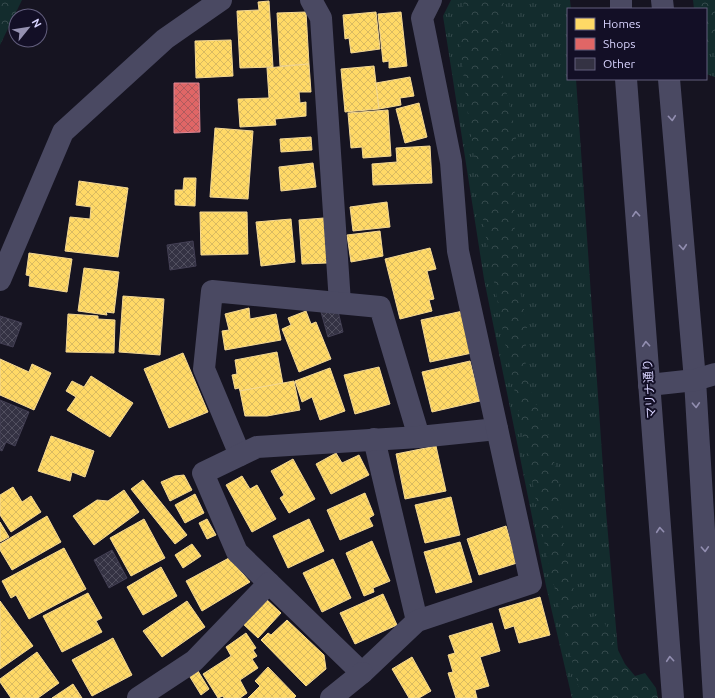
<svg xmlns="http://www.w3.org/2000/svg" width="715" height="698" font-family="Ubuntu,'Noto Sans JP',sans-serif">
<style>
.grass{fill:url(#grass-tufts)}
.forest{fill:url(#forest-crowns)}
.homes{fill:url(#homes-cross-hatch);stroke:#f4d894}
.shops{fill:url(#shops-cross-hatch);stroke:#de8794}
.building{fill:url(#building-cross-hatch);stroke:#433f54}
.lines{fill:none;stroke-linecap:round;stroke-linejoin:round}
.minor{stroke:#4a4962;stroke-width:22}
.oneway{stroke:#928eb0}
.labels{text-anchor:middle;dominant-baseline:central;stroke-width:4;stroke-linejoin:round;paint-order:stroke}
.street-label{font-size:12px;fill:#d9d4ff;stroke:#130f26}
</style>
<defs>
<pattern id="grass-tufts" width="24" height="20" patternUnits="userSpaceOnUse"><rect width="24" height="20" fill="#132c2d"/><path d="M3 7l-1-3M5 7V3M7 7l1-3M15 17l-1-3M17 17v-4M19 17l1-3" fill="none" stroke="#354a4c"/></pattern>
<pattern id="forest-crowns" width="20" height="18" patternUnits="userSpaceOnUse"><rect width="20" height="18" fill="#132c2d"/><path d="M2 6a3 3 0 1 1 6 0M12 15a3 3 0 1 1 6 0" fill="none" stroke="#354a4c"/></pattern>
<pattern id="homes-cross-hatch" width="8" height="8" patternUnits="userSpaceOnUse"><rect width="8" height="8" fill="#ffd966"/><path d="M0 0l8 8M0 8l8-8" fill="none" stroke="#d9ba61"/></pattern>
<pattern id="shops-cross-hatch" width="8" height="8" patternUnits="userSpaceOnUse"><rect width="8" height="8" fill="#e06666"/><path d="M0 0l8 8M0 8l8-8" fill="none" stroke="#b05b5e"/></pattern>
<pattern id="building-cross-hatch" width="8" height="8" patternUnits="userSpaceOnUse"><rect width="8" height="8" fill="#343243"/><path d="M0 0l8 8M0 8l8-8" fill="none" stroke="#514f5f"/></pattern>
</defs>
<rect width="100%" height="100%" fill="#161421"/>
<!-- grass -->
<g class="grass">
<path d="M451,0H570L571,9H568V79H576L606,511L622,698H572L546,586L484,279L443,16Z"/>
<path d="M715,0V77L706,74V9Z"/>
</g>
<!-- forest -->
<g class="forest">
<path d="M0,0H22L0,45Z"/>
<path d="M464,0H504L500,65L516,133L514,224L518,248L517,276L527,325L525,360L531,392L548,435L559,483L564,543L580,620L596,616L604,622L625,664L635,676L645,673L656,688L658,698H581L547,556L504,337L485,232L468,115L459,36Z"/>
<path d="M693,0H715V47L708,49L706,46V9H694Z"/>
</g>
<!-- homes -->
<g class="homes">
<path d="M269,1L273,67L240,68L237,11L259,10L258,2Z"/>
<path d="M306,12L309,64L280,66L277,13Z"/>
<path d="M376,12L380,49L351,53L349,38L345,39L343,15Z"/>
<path d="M401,12L407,66L389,68V61L383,62L378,14Z"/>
<path d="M231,40L233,76L196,78L195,41Z"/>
<path d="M309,64L311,92H299L300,103L306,102V116L275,119L276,125L240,127L238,99L269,98L267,68Z"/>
<path d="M374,66L379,109L345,112L341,69Z"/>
<path d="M410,77L414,96L400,98L401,105L379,109L376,83Z"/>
<path d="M419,103L427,137L405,143L396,109Z"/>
<path d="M388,110L391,156L363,158L362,147L351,148L348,113Z"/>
<path d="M215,128L253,131L248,199L210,197Z"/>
<path d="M311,137L312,150L281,152L280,139Z"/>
<path d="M430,146L432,183L373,185L372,164L397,162L396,148Z"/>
<path d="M313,163L316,187L281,191L279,167Z"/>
<path d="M184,178H196L195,206L175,205V190H183Z"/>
<path d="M79,181L128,188L118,257L65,251L70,217L90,219L91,207L76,205Z"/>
<path d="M387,202L390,227L353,231L350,207Z"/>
<path d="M200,212H247L248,254L201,255Z"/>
<path d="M324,218L327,263L302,264L299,220Z"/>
<path d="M291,219L295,262L261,266L256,222Z"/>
<path d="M380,231L383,256L351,262L347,235Z"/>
<path d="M430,248L436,269L427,271L434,299L429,300L432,311L400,319L385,259Z"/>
<path d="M29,253L72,259L67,292L29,286L30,276L26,275Z"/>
<path d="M84,268L119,272L114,313L106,312L107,315L78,311Z"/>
<path d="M123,296L164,299L160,355L119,352Z"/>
<path d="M249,308L250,319L276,314L281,340L225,350L222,331L229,330L225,314Z"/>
<path d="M306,311L311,324L316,322L331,359L299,372L282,329L291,325L288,318Z"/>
<path d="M463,311L472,353L430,362L421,320Z"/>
<path d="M68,314L98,316V319L115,320L114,353L66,352Z"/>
<path d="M277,352L283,384L240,391L239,388L235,389L232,375L237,374L235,360Z"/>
<path d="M183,353L208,412L169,428L144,369Z"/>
<path d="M0,359L29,372L32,364L51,373L34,410L0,395Z"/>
<path d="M470,361L480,401L432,412L422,372Z"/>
<path d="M379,367L390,404L355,414L344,375Z"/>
<path d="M330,368L345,411L320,420L312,397L302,402L295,381Z"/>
<path d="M91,376L133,403L110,437L67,410L76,397L66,391L72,381L84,387Z"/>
<path d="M294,381L300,410L267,416H245L240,391Z"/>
<path d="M51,436L94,451L85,477L72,472L70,481L38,471Z"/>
<path d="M436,446L446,491L405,499L396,454Z"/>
<path d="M336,453L342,463L359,455L369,475L331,494L316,464Z"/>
<path d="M293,459L315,499L289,513L280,498L284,495L271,471Z"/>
<path d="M184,475L192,490L170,501L161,482L175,476Z"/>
<path d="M242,476L250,489L257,485L276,519L252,532L226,485Z"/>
<path d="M143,480L187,535L175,544L131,489Z"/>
<path d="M13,487L22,502L31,496L41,512L11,532L0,515V495Z"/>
<path d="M124,490L139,512L94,545L73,516L97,500L108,501Z"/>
<path d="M365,493L374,515L369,518L373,526L340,540L327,510Z"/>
<path d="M195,494L204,513L185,523L175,505Z"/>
<path d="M451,497L460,535L425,543L415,505Z"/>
<path d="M47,516L61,542L12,570L0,550V544Z"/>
<path d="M144,519L165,558L131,576L110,538Z"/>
<path d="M207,519L216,535L207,539L199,523Z"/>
<path d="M309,519L324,551L288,568L273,536Z"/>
<path d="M0,522L9,537L0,542Z"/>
<path d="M506,526L517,563L479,575L467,539Z"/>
<path d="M372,541L390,581L373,588L374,592L364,596L346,553Z"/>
<path d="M460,542L472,582L436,593L424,552Z"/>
<path d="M192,544L201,556L183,568L175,555Z"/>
<path d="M64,548L86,589L29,619L16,595L11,598L2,581Z"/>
<path d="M229,558L250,582L202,611L186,581Z"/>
<path d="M333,559L351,598L322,612L303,573Z"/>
<path d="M161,567L177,596L143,615L127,587Z"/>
<path d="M88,593L102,618L96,621L102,632L62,652L43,616Z"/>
<path d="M383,594L397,625L355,644L340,613Z"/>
<path d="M540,597L550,635L519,643L514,626L505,629L499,609Z"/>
<path d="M265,598L281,613L258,638L242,623Z"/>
<path d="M0,601L33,646L0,669Z"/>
<path d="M187,601L205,627L162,657L143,631Z"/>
<path d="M287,620L324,655L326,669L306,686L261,640L268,633L271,635Z"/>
<path d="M492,623L500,651L480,657L489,686L475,690L477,698H456L448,673L453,672L448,655L455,653L449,636Z"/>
<path d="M246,633L256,648L253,650L257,656L252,659L258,668L240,680L247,693L240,698H224L223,696L218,698L203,674L231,656L226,647Z"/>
<path d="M113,638L132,675L92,696L72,660Z"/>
<path d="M37,652L59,683L38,698H11L0,682V679Z"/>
<path d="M412,657L431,691L419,698H409L392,669Z"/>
<path d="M268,667L296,696L294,698H248L260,686L255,681Z"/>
<path d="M198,671L209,689L201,695L190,677Z"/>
<path d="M73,684L82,698H52Z"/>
</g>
<!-- shops -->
<path class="shops" d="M174,83H199L200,132L174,133Z"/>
<!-- building -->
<g class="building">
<path d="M193,241L196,266L170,270L167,245Z"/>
<path d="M337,307L343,332L328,337L321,312Z"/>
<path d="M0,316L22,323L13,347L0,343Z"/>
<path d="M0,400L29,412L15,446L6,442L2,451L0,450Z"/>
<path d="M112,550L127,578L109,588L94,560Z"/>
</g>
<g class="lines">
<!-- minor -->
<g class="minor">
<path d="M311,0L321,18L340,303"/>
<path d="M621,0V9"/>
<path d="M662,0L663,9"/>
<path d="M626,79L673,698"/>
<path d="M669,79L695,380L714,698"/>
<path d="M0,280L63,132L165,39L221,0"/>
<path d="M649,385L695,380L715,374"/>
<path d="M374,439L417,621"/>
<path d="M240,455L204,369L212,291L380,307L419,437"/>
<path d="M269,583L237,552L203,473L257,447L419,437L497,429"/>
<path d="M138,698L194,661L269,583L362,673L417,621L531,583L458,251L451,162L422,18L431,0"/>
<path d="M331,698L362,673"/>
</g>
</g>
<!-- one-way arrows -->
<defs><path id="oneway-chevron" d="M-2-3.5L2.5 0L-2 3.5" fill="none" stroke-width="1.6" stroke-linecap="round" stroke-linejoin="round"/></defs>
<g class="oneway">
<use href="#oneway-chevron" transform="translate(672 118) rotate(85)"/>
<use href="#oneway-chevron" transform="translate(636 214) rotate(-94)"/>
<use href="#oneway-chevron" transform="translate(683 247) rotate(85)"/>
<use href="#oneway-chevron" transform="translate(646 344) rotate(-94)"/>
<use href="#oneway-chevron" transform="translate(696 405) rotate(87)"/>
<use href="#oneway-chevron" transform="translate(660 530) rotate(-95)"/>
<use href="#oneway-chevron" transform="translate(705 549) rotate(87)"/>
<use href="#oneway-chevron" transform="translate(670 659) rotate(-95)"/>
</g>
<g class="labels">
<!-- street labels -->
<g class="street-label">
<text transform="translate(649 389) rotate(-94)">マリナ通り</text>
</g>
</g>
<!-- legend -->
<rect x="567" y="8" width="140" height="72" fill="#130f26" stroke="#625e7d"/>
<rect x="575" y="18" width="20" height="12" fill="#ffd966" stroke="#625e7d"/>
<text x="603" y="28" font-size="12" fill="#d9d4ff">Homes</text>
<rect x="575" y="38" width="20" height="12" fill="#e06666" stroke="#625e7d"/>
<text x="603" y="48" font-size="12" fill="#d9d4ff">Shops</text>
<rect x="575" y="58" width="20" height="12" fill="#343243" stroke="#625e7d"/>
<text x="603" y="68" font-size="12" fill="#d9d4ff">Other</text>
<!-- north arrow -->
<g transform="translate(28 28) rotate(60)"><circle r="19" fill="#130f26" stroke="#625e7d"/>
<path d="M0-3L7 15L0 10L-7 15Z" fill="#9591b1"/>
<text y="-6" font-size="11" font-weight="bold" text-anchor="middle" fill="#d9d4ff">N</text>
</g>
</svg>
